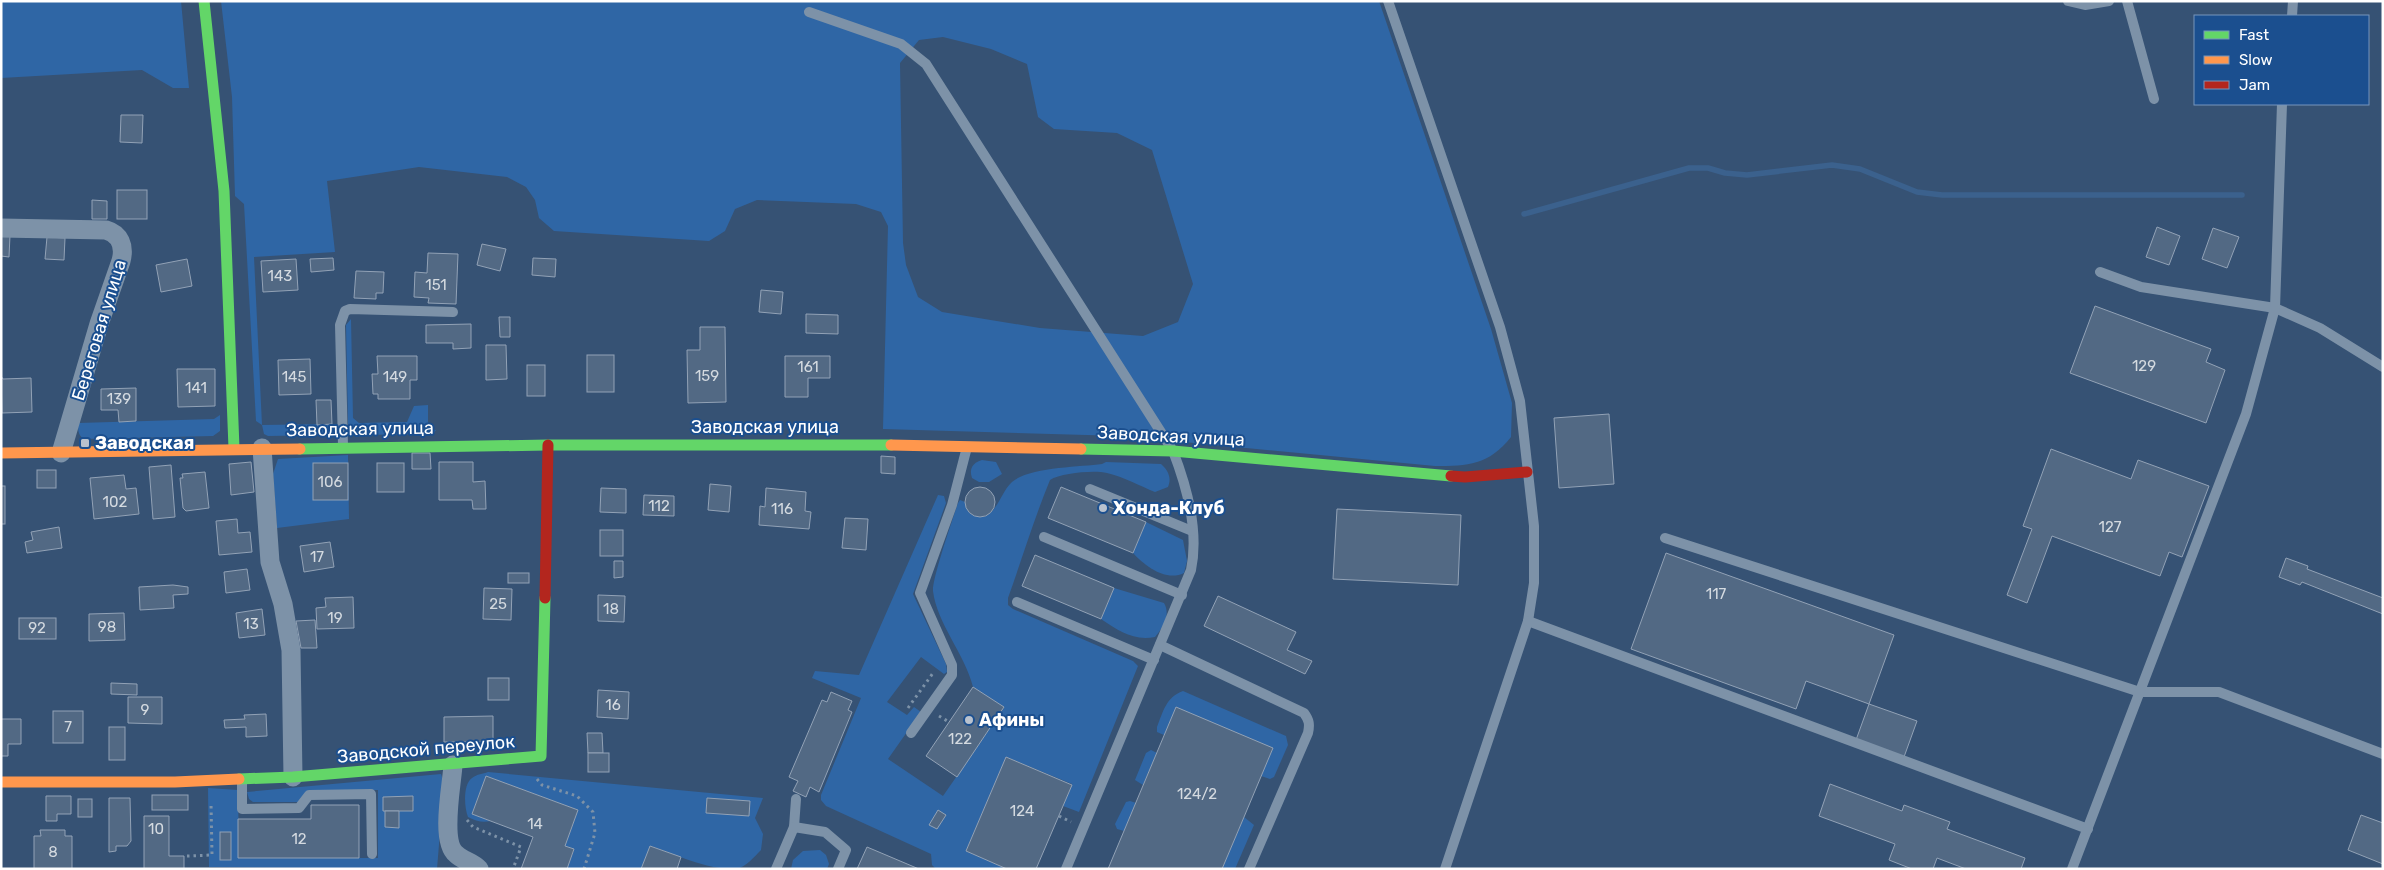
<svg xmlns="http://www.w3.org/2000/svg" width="2384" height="870" font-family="Rubik,sans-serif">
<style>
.green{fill:#2f66a5;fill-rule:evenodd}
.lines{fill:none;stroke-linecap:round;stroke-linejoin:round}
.stream{stroke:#3b618d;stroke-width:5.5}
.building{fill:#526984;stroke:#92a2b6}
.path{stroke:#7d92a8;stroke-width:3;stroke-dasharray:2.5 4;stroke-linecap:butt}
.lane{stroke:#7d92a8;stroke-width:10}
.street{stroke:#7d92a8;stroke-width:19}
.fast{stroke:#63d668;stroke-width:11}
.slow{stroke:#ff974d;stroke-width:11}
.jam{stroke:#b3261e;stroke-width:11}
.poi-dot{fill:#b9c2ce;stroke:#1b4f8f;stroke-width:2}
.labels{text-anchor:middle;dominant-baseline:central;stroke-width:4;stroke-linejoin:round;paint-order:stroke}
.number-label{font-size:15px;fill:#d4dae0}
.street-label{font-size:18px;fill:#fff;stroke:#1b4f8f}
.poi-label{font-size:18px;font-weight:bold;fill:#fff;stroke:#1b4f8f;text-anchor:start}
</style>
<rect width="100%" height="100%" fill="#365274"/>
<!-- green -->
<g class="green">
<path d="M1,1H181L189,88H173L142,70L1,78Z"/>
<path d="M221,1H1379L1491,329L1512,403L1511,437C1489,465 1468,466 1435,466L1122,436L883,429L888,226L881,212L856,204L757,200L735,209L725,231L709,241L554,231L539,218L535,200L526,187L507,177L419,167L327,181L335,252L254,257L262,425L332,424L330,433L326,435L268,436L264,434L262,425L256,421L244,204L235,196L232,97ZM943,37L991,49L1027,64L1038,117L1054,129L1117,133L1152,150L1193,284L1178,322L1143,336L1040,328L942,312L918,297L906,265L903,243L900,63L919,40Z"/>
<path d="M351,319L353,418L359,423L407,422L414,406L428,405V429L436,430L433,434L357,435L348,424L346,325Z"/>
<path d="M220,415V431L213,436L84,439C78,436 78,429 78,423L214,419Z"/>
<path d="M348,455L349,519L277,528L273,474L278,459Z"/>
<path d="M982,460L996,462L1002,474L989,482H979L972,478C969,469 972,463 982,460Z"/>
<path d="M1106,462L1161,464C1168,470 1172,478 1168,487L1155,492C1140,486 1124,477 1107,473C1094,470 1061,473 1050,480C1034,519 1022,559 1008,598V605L1013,609L1133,661L1138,666L1079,812L1063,806L1072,784L1006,757L966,851L1007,869H936L932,865L931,854L826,806L821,800V795L861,698L812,678L815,671L859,675L938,495L944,496L946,503L913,594L946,664L947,672L944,674L921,657L887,702L907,715L914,707L921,712L888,759L943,796L1004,708L973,687C965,654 937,624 933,591C932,579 953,518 958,503L960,500L965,502L970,513L984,517C998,511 1001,492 1012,482C1029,467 1080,467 1102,464Z"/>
<path d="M1146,522L1183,540L1187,561L1184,573C1166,582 1145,566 1133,553Z"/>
<path d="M1114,588L1164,603C1171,615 1163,628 1155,637C1133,641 1119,631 1101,619Z"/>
<path d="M1183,691L1286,736L1288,745L1274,777L1270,779L1261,776L1273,748L1164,735L1157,732V727C1163,712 1166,697 1183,691Z"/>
<path d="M1151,750L1157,753L1143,785L1135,780L1146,753Z"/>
<path d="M488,772L763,798L755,818L763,834L761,850C754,857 746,867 736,869C708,870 676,855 651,846L641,869H567L574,850L565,846L578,810L486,776L472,814L491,821C482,823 476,821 468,817C464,807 463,784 472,778C477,774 483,774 488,772Z"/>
<path d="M441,774L444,783L437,869L209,867L208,788L238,790L239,858H378V790H309L299,802H253L249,799L247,792Z"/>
<path d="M1130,801L1136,803L1124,831L1117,829L1115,824L1126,802Z"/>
<path d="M1244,817L1254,825L1235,869H1222Z"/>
<path d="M820,850L826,855L829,864L827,869H791L793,860L803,851Z"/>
</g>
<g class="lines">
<!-- stream -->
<path class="stream" d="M1524,214L1689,168H1708L1725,173L1747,175L1832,165L1860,169L1917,192L1942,195H2242"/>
</g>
<!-- building -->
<g class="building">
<path d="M121,115H143L142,143L120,142Z"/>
<rect x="117" y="190" width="30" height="29"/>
<path d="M92,200L107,201V219H92Z"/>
<path d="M2157,227L2180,236L2169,265L2146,257Z"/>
<path d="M2213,228L2239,237L2227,268L2202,259Z"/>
<path d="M1,234L10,235L9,257L1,256Z"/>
<path d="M47,237L65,238L64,260L45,259Z"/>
<path d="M482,244L506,249L500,271L477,265Z"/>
<path d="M428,253L458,254L456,304L428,303L429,298L414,297L415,272L427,273Z"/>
<path d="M333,258L334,270L311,272L310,259Z"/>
<path d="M533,258L556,259L555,277L532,275Z"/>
<path d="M187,259L192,286L161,292L156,265Z"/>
<path d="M296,259L298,290L263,292L261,261Z"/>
<path d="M356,271L384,272L383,293H376V299L354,298Z"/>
<path d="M761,290L783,292L781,314L759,312Z"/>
<path d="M2095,306L2211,349L2206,362L2225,370L2206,423L2070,373Z"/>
<path d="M806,314L838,315V334L806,333Z"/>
<path d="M499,317H510V337H500Z"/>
<path d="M471,324V348L453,349V343H426V325Z"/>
<path d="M700,327H725L726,402L688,403L687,350H700Z"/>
<path d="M486,345H506L507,379L486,380Z"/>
<rect x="587" y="355" width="27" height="37"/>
<path d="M377,356H417V380H410V399H378V394H373L372,374H378Z"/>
<path d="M785,356H830V378H808V397H785Z"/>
<path d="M310,359L311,394L279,395L278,360Z"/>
<rect x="527" y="365" width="18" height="31"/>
<path d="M177,369H215V406L178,407Z"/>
<path d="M1,376L3,379L31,378L32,412L2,413Z"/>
<path d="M136,388V421L119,422L118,410H101V389Z"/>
<path d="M316,400H331L332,424L317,425Z"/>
<path d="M1609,414L1614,484L1559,488L1554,418Z"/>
<path d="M2051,449L2131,479L2138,460L2209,486L2182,557L2169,552L2160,576L2052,536L2027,603L2007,595L2032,529L2023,526Z"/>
<path d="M412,453H430L431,469H412Z"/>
<path d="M881,456L895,457V474L881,473Z"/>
<path d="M251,462L254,492L231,495L229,464Z"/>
<path d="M439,462H473V482L485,481L486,509H473L472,500H439Z"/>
<rect x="313" y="463" width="35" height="37"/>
<rect x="377" y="463" width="27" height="29"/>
<path d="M171,465L175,517L153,519L149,467Z"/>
<rect x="37" y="470" width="19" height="18"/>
<path d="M205,472L209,508L186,511L183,508L180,478H183L182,474Z"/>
<path d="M124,475L126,489L136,488L139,514L94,519L90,478Z"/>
<path d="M710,484L731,486L729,512L708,510Z"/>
<rect x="1" y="486" width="4" height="38"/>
<circle cx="980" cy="502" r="15"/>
<path d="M1061,487L1146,522L1133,553L1048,518Z"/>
<path d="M601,488L626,489V513L600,512Z"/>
<path d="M766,488L806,492L805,511L811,512L809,529L759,525L760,506L765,507Z"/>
<path d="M644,495L674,496V516L643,515Z"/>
<path d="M1337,509L1461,515L1458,585L1333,579Z"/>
<path d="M845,518L868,519L866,550L842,548Z"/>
<path d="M237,519L238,533L250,532L252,552L219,555L216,521Z"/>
<path d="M59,527L62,548L27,553L25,542L33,540L31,532Z"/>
<rect x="600" y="530" width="23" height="26"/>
<path d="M330,542L334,567L304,572L300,546Z"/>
<path d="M1666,553L1894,635L1869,704L1806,681L1796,709L1631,649Z"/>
<path d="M1035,555L1114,588L1101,619L1022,586Z"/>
<path d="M2286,558L2308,566L2307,569L2383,598V614L2302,582L2300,585L2279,577Z"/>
<path d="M614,561H623V577L614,578Z"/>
<path d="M247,569L250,590L226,593L224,572Z"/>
<rect x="508" y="573" width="21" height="10"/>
<path d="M173,585L188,587V594L173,595L174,608L140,610L139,587Z"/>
<path d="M484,588L512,589L511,620L483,619Z"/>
<path d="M598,595L625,596L624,622L598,621Z"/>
<path d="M1218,596L1296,632L1287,650L1312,661L1305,674L1204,626Z"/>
<path d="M353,597L354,628L317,629L316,608L326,607L325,598Z"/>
<path d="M262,609L265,635L239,638L236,613Z"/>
<path d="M124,613L125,640L89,641V614Z"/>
<rect x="19" y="618" width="37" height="21"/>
<path d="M315,620L317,648H301L296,621Z"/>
<rect x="488" y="678" width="21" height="22"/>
<path d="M111,683L137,684V695L111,694Z"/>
<path d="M973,687L1004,707L957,777L926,756Z"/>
<path d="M598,690L629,692L628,719L597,717Z"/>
<path d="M831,692L852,701L848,710L852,712L819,792L810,787L806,797L793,791L798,781L789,777L822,700L827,702Z"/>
<path d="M128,697H162V724L128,723Z"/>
<path d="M1869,704L1917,721L1904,757L1856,740Z"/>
<path d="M1176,707L1273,748L1244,817L1222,869H1108Z"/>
<rect x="53" y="711" width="30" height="32"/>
<path d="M266,714L267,736L246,737V727L225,728L224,720L245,719L244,715Z"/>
<path d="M493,716V742H444V717Z"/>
<path d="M1,719H21V744H8V756H1Z"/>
<rect x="109" y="727" width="16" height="33"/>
<path d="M587,733H602L603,753H588Z"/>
<rect x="588" y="753" width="21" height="19"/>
<path d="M1006,757L1072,785L1036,869H1007L966,851Z"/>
<path d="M486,776L578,810L565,846L574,849L567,869H521L533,837L472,814Z"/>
<path d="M1830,784L1902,811L1904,805L1950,822L1947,829L2025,858L2021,869H1966L1937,858L1933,869H1912L1889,860L1895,844L1819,816Z"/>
<rect x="152" y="795" width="36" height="15"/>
<path d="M46,796H71V814H57V821H46Z"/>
<path d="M413,796V811H383V797Z"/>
<path d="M109,798H130L131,841L127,846H116V851L109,852Z"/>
<path d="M707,798L750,801L749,816L706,813Z"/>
<rect x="78" y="799" width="14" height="18"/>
<path d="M311,805H359V858H238V819H311Z"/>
<path d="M938,810L946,815L937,829L929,825Z"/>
<path d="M385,811H399V828L385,827Z"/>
<path d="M2361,815L2383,823V864L2348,850Z"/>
<path d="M144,816H169V856H184V869H144Z"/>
<path d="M40,830H65V836H72V869H34V836H41Z"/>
<rect x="220" y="832" width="11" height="28"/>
<path d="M650,846L681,857L677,869H641Z"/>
<path d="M867,847L919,869H857Z"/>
</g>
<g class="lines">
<!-- path -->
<g class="path">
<path d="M908,708L933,673"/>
<path d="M939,716L949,722"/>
<path d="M537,779L542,785L577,796L593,812L595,833L584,869"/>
<path d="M1059,816L1071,822"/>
<path d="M467,820L473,827L521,847L513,869"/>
<path d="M187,856L212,855L211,803"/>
</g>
<!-- lane -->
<g class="lane">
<path d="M1388,1L1500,327L1520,401L1534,526V583L1528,621L1445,869"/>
<path d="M2068,1L2085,5L2109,1"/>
<path d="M2127,1L2154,99"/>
<path d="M809,12L901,44L926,64L1173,451C1187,487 1199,532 1191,570L1066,869"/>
<path d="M2292,16L2293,1"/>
<path d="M2100,272L2141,287L2275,308L2320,328L2383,367"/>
<path d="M343,446L340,325L345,311L350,309L453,312"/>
<path d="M1090,489L1192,531"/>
<path d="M1044,537L1182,595"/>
<path d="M1665,538L2140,692H2219L2383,754"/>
<path d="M1017,602L1154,660"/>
<path d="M1528,621L2088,829"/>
<path d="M1160,645L1304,713C1309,720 1310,724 1308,733L1249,869"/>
<path d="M911,733L952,675V665L920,593L952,505L967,447"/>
<path d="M242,780V809L299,808L309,795L371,794L372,854"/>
<path d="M794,827L796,799"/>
<path d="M776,869L794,827L825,832L846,850L838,869"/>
<path d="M2072,869L2246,414L2275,308L2282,104"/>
</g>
<!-- street -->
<g class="street">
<path d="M1,228L106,230C120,234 125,246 121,261L99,324L61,453"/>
<path d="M262,448L270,562L283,604L291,650L293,777"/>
<path d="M453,765C452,784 440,841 456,854C463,861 473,862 479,869"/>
</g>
<!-- fast -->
<g class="fast">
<path d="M204,1L224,191L234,448"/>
<path d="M300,449L548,445H891"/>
<path d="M1081,449L1173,451L1451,476"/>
<path d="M239,779L293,777L541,756L545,598"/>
</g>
<!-- slow -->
<g class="slow">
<path d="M891,445L1081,449"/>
<path d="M1,453L300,449"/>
<path d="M1,782H175L239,779"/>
</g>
<!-- jam -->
<g class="jam">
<path d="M1451,476L1465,477L1527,472"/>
<path d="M545,598L548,445"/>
</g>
</g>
<!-- markers -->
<g class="poi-dot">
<rect x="80" y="438" width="10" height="10" rx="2.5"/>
<circle cx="1103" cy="508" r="5"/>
<circle cx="969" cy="720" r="5"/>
</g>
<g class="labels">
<!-- number labels -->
<g class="number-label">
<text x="280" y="276">143</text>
<text x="436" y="285">151</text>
<text x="2144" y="366">129</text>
<text x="808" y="367">161</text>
<text x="707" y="376">159</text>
<text x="294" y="377">145</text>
<text x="395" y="377">149</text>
<text x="196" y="388">141</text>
<text x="119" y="399">139</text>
<text x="330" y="482">106</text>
<text x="115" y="502">102</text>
<text x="659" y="506">112</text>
<text x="782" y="509">116</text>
<text x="2110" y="527">127</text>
<text x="317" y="557">17</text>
<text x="1716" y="594">117</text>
<text x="498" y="604">25</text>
<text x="611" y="609">18</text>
<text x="335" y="618">19</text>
<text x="251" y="624">13</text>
<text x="107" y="627">98</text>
<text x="37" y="628">92</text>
<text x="613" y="705">16</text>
<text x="145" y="710">9</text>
<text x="68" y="727">7</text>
<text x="960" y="739">122</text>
<text x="1197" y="794">124/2</text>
<text x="1022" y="811">124</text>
<text x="535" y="824">14</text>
<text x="156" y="829">10</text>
<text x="299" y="839">12</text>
<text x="53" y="852">8</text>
</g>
<!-- street labels -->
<g class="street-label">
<text transform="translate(99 330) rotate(-73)">Береговая улица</text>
<text x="765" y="427">Заводская улица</text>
<text transform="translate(360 429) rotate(-1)">Заводская улица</text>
<text transform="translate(1171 436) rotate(3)">Заводская улица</text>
<text transform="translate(426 749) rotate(-5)">Заводской переулок</text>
</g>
<!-- poi labels -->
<g class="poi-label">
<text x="95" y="443">Заводская</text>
<text x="1113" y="508">Хонда-Клуб</text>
<text x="979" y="720">Афины</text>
</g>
</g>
<!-- border -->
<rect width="2384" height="870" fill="none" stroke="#ffffff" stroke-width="5"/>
<!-- legend -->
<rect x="2194" y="15" width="175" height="90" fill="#1b4f8f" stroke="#7695bc"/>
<rect x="2204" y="31" width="25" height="8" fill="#63d668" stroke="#7695bc"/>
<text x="2239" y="40" font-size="15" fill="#ffffff">Fast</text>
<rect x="2204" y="56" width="25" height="8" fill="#ff974d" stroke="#7695bc"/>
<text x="2239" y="65" font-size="15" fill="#ffffff">Slow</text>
<rect x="2204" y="81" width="25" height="8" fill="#b3261e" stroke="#7695bc"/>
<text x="2239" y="90" font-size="15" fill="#ffffff">Jam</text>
</svg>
